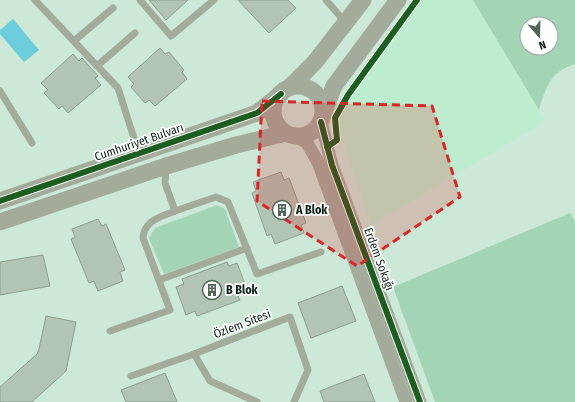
<svg xmlns="http://www.w3.org/2000/svg" width="575" height="402" font-family="'Fira Sans Condensed',sans-serif">
<style>
.built{fill:#beecce}
.green{fill:#a4d4b6;fill-rule:evenodd}
.water{fill:#6ecddc}
.building{fill:#b2c5b4;stroke:#8d9f8e}
.lines{fill:none;stroke-linecap:round;stroke-linejoin:round}
.service{stroke:#a3ac9b;stroke-width:7}
.minor{stroke:#a3ac9b;stroke-width:13}
.tertiary{stroke:#a3ac9b;stroke-width:17}
.cycleway-casing{stroke:#fff;stroke-width:8}
.cycleway{stroke:#1b5e20;stroke-width:6}
.marked{fill:#d62828;fill-opacity:0.2;stroke:#d62828;stroke-width:3;stroke-dasharray:8 5;stroke-linejoin:round}
.labels{text-anchor:middle;dominant-baseline:central;stroke-width:3.5;stroke-linejoin:round;paint-order:stroke}
.street-label{font-size:12px;fill:#0b2014;stroke:#fff}
.poi-label{font-size:12px;font-weight:bold;fill:#0b2014;stroke:#fff;text-anchor:start}
</style>
<rect width="100%" height="100%" fill="#cce8d6"/>
<!-- built -->
<path class="built" d="M415,0H473L545,121L371,226L343,142L339,128L341,114L344,99L352,82Z"/>
<!-- green -->
<g class="green">
<path d="M473,0H575V64C550,72 546,87 539,110ZM527,24H551V48H527Z"/>
<path d="M217,205L225,209L239,247L164,274L149,238L155,228Z"/>
<path d="M570,213L575,221V402H435L393,287Z"/>
</g>
<!-- water -->
<path class="water" d="M13,19L39,50L24,62L0,34V30Z"/>
<!-- building -->
<g class="building">
<path d="M149,0H188L166,20Z"/>
<path d="M238,0H288L296,8L269,33Z"/>
<path d="M160,48L165,54L169,52L184,70L182,72L187,79L155,106L149,100L145,103L131,87L134,84L128,77Z"/>
<path d="M73,54L79,61L82,58L98,76L95,78L101,85L68,113L62,106L59,109L44,93L48,90L41,83Z"/>
<path d="M281,172L284,180L289,178L306,223L301,225L304,233L275,244L271,234L267,236L252,193L256,191L253,182Z"/>
<path d="M98,219L102,226L106,224L125,270L120,272L123,281L98,291L94,281L89,283L71,239L75,237L72,229Z"/>
<path d="M43,255L50,286L0,295V262Z"/>
<path d="M227,262L229,266L237,263L248,292L238,296L240,300L224,306L197,316L195,311L186,315L176,287L184,284L182,279Z"/>
<path d="M342,286L356,321L311,338L298,303Z"/>
<path d="M46,316L76,322L66,371L32,402H0V387L37,354L39,349Z"/>
<path d="M165,373L177,402H126L121,390Z"/>
<path d="M364,374L375,402H324L320,391Z"/>
</g>
<g class="lines">
<!-- service -->
<g class="service">
<path d="M35,0L118,88L139,154"/>
<path d="M140,0L171,36L214,0"/>
<path d="M326,0L345,22"/>
<path d="M74,41L113,8"/>
<path d="M97,66L135,33"/>
<path d="M0,91L32,143"/>
<path d="M175,211L216,197L228,202L257,274L321,252"/>
<path d="M159,280L247,248"/>
<path d="M110,331L170,310L143,238C144,220 161,217 175,211L165,183L166,166"/>
<path d="M131,376L194,354"/>
<path d="M257,402L210,381L194,354L290,317L308,370L294,402"/>
</g>
<!-- minor -->
<g class="minor">
<path d="M321,122L332,165L420,402"/>
<path d="M295,136L307,143L318,162L406,402"/>
</g>
<!-- tertiary -->
<g class="tertiary">
<circle cx="298" cy="111" r="25"/>
<path d="M289,88L315,62L363,0"/>
<path d="M323,114L334,86L398,0"/>
<path d="M0,201L257,113L281,94"/>
<path d="M0,222L166,166L236,145L286,133"/>
</g>
<defs>
<g id="cycleway">
<path d="M321,122L332,165L420,402"/>
<path d="M327,147L337,140L335,118L348,95L417,0"/>
<path d="M0,201L257,113L281,94"/>
</g>
</defs>
<!-- cycleway casing -->
<use href="#cycleway" class="cycleway-casing"/>
<!-- cycleway -->
<use href="#cycleway" class="cycleway"/>
</g>
<!-- marked area -->
<path class="marked" d="M262,101L432,106L460,197L357,266L257,201Z"/>
<!-- icons -->
<defs>
<symbol id="building-ring" viewBox="-11 -11 22 22"><circle r="9.5" fill="#fff" stroke="#4f6658" stroke-width="1.5"/><path d="M-4-6H4V6H1V3H-1V6H-4ZM-2.5-4.3h1.7v1.8h-1.7ZM.8-4.3h1.7v1.8H.8ZM-2.5-1h1.7V.8h-1.7ZM.8-1h1.7V.8H.8Z" fill="#4f6658"/></symbol>
</defs>
<g fill-rule="evenodd">
<use href="#building-ring" x="271" y="199" width="22" height="22"/>
<use href="#building-ring" x="201" y="279" width="22" height="22"/>
</g>
<g class="labels">
<!-- street labels -->
<g class="street-label">
<text transform="translate(139 142) rotate(-19)">Cumhuriyet Bulvarı</text>
<text transform="translate(379 259) rotate(70)">Erdem Sokağı</text>
<text transform="translate(242 324) rotate(-21)">Özlem Sitesi</text>
</g>
<!-- poi labels -->
<g class="poi-label">
<text x="296" y="210">A Blok</text>
<text x="226" y="290">B Blok</text>
</g>
</g>
<!-- north arrow -->
<g transform="translate(539 36) rotate(160)"><circle r="19" fill="#ffffff" stroke="#9da6a1"/>
<path d="M0-3L7 15L0 10L-7 15Z" fill="#4f6658"/>
<text y="-6" font-size="11" font-weight="bold" text-anchor="middle" fill="#0b2014">N</text>
</g>
</svg>
